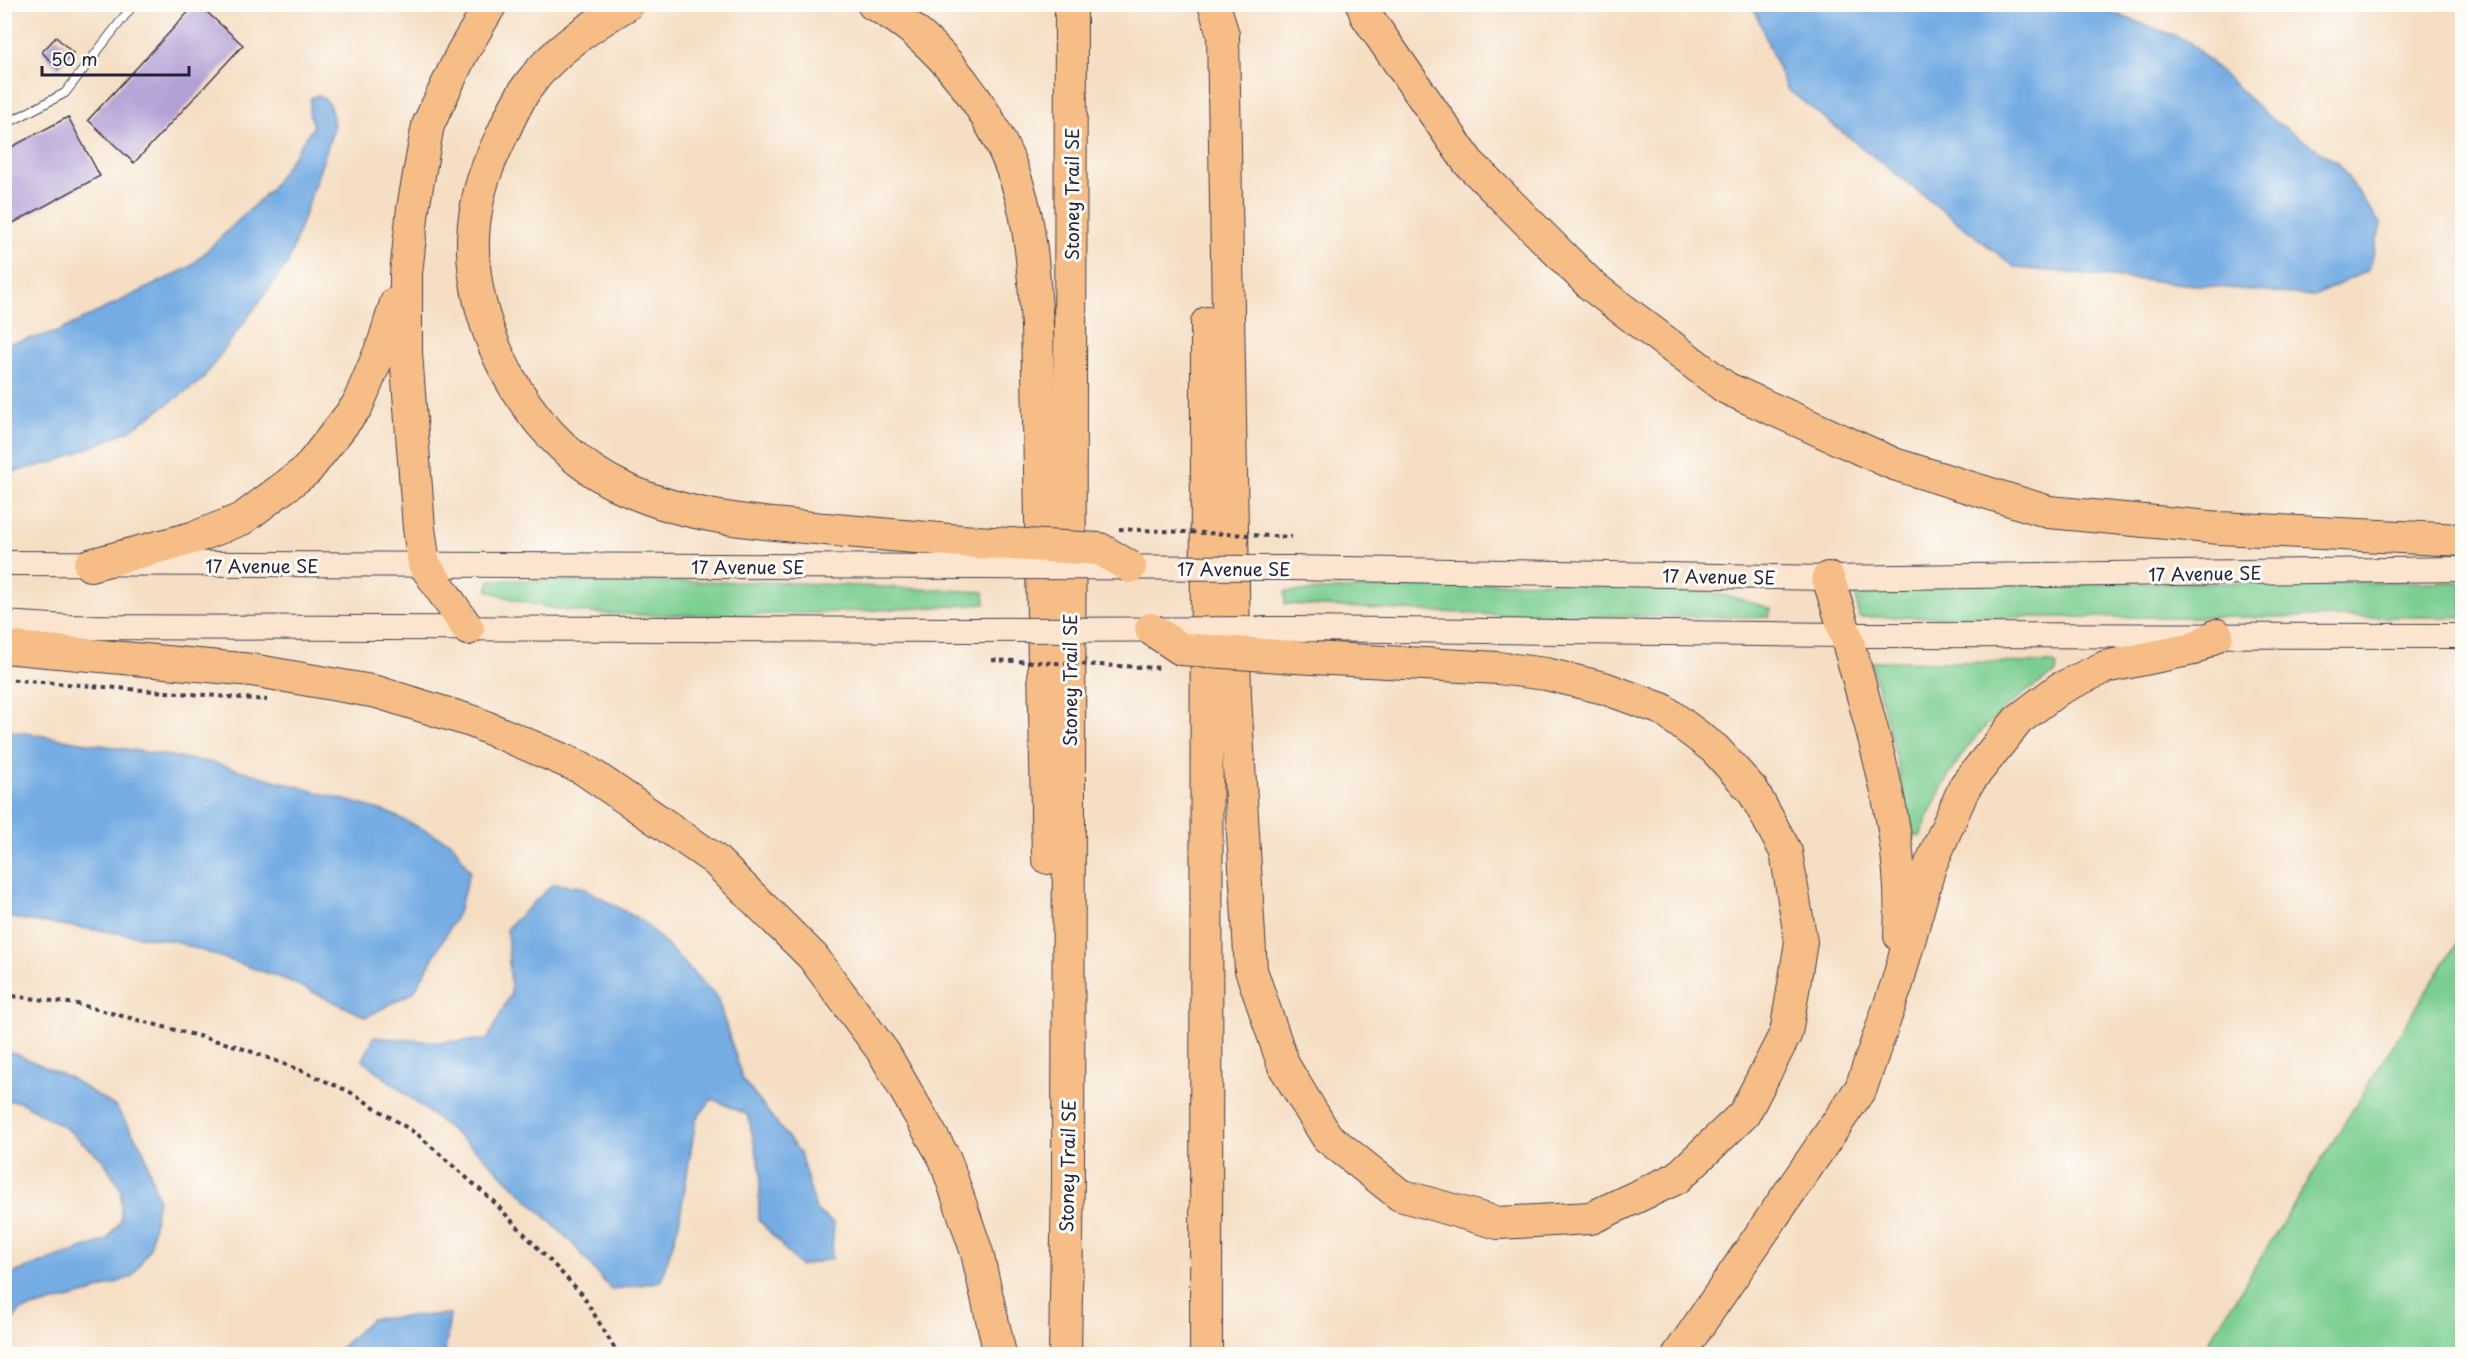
<svg xmlns="http://www.w3.org/2000/svg" width="2467" height="1359" font-family="'Playpen Sans',sans-serif">
<style>
.green{fill:#7ace91;stroke:#4e7866;stroke-width:1.5}
.water{fill:#74ace3;stroke:#4b678f;stroke-width:1.5}
.building{fill:#b29fd6}
.lines{fill:none;stroke-linecap:round;stroke-linejoin:round}
.lane-casing{stroke:#423e4f;stroke-width:10}
.secondary-casing{stroke:#423e4f;stroke-width:26}
.highway-casing{stroke:#423e4f;stroke-width:34}
.path{stroke:#423e4f;stroke-width:4;stroke-dasharray:4.5 4.5;stroke-linecap:butt}
.lane{stroke:#fff;stroke-width:8}
.secondary{stroke:#fbe5cf;stroke-width:24}
.highway{stroke:#f6be86;stroke-width:32}
.secondary-bridge-casing{stroke:#423e4f;stroke-width:26;stroke-linecap:butt}
.highway-bridge-casing{stroke:#423e4f;stroke-width:34;stroke-linecap:butt}
.path-bridge{stroke:#423e4f;stroke-width:4;stroke-dasharray:4.5 4.5;stroke-linecap:butt}
.secondary-bridge{stroke:#fbe5cf;stroke-width:24}
.highway-bridge{stroke:#f6be86;stroke-width:32}
.labels{text-anchor:middle;dominant-baseline:central;stroke-width:6;stroke-linejoin:round;paint-order:stroke}
.street-label{font-size:18px;fill:#22223b;stroke:#fdfcf7}
</style>
<rect width="100%" height="100%" fill="#fdfcf7"/>
<filter id="ink" filterUnits="userSpaceOnUse"><feTurbulence type="fractalNoise" baseFrequency=".0167" numOctaves="2"/><feDisplacementMap in="SourceGraphic" scale="12" xChannelSelector="R" yChannelSelector="G"/><feConvolveMatrix kernelMatrix="1 2 1 2 8 2 1 2 1" color-interpolation-filters="sRGB"/></filter>
<filter id="wash" filterUnits="userSpaceOnUse"><feTurbulence type="fractalNoise" baseFrequency=".008" numOctaves="4" result="noise"/><feDisplacementMap in="SourceGraphic" scale="24" xChannelSelector="R" yChannelSelector="G"/><feGaussianBlur stdDeviation="1.35" result="paint"/><feColorMatrix in="noise" values="0 0 0 0 0 0 0 0 0 0 0 0 0 0 0 0 0 1.4 0 .05"/><feComposite in="paint" operator="in"/></filter>
<g filter="url(#wash)">
<rect width="100%" height="100%" fill="#f5dec3"/>
<!-- green -->
<g class="green">
<path d="M490,580L776,582L984,592L985,604C886,610 787,616 689,615C621,615 550,616 487,590Z"/>
<path d="M2462,582V617H1859L1856,597L1852,589L2054,583Z"/>
<path d="M1471,583C1572,583 1674,574 1771,609L1769,617L1518,616L1285,604V592Z"/>
<path d="M1875,661L2053,663L2057,667L2056,673C1986,713 1948,761 1920,837L1911,835L1896,756L1871,663Z"/>
<path d="M2462,934V1354H2201Z"/>
</g>
<!-- water -->
<g class="water">
<path d="M1750,5H2092L2188,41L2269,117L2338,163L2381,225L2369,270L2314,296L2016,268L1786,88L1753,6Z"/>
<path d="M318,95C332,101 332,114 334,128L288,263L201,381L130,430L58,461L5,474V344L55,333L190,267L269,191L314,126L309,113L311,98Z"/>
<path d="M5,730L214,763L387,812L452,843L470,871L458,913L414,992L366,1017L287,980L174,941L5,917Z"/>
<path d="M553,884L582,887L644,922L717,997L743,1080L800,1153L816,1210L834,1224L831,1259L800,1266L758,1219L761,1172L748,1115L712,1099L696,1119L679,1223L661,1281L611,1290L573,1244L482,1155L363,1060L374,1037L438,1042L487,1040L511,993L507,928Z"/>
<path d="M5,1052L16,1054L70,1078L116,1107L143,1149L158,1198L150,1248L132,1277L90,1293L20,1311L5,1329V1278L19,1271L107,1240L121,1220V1189L103,1160L67,1129L21,1102L5,1100Z"/>
<path d="M450,1314L445,1354H334L371,1319Z"/>
</g>
<g id="blocks">
<!-- building -->
<g class="building">
<path d="M196,4H198L243,45L134,163L88,120Z"/>
<path d="M56,37L73,53L58,69L42,52Z"/>
<path d="M68,117L100,176L4,228V151Z"/>
</g>
</g>
</g>
<g filter="url(#ink)">
<use href="#blocks" fill-opacity="0" stroke="#423e4f" stroke-width="1.5"/>
<g class="lines">
<defs>
<path id="lane" d="M4,125L65,93L134,4"/>
<g id="secondary">
<path d="M4,563L976,567"/>
<path d="M1290,568L1828,578L2462,569"/>
<path d="M4,623L67,627L978,630"/>
<path d="M1292,629L1847,635L2462,636"/>
</g>
<g id="highway">
<path d="M628,4C591,26 553,51 528,86C518,100 510,117 503,133C492,156 481,179 477,205C464,267 484,336 516,389C543,432 579,468 625,489C689,518 757,523 826,529C876,534 925,538 975,542"/>
<path d="M873,4C940,38 995,114 1018,186C1032,229 1034,281 1037,326L1048,858"/>
<path d="M1214,4L1223,35L1235,697L1251,970L1284,1066L1327,1137L1400,1195L1498,1223L1591,1218L1677,1178L1744,1114L1786,1033L1801,942L1786,852L1753,791L1715,749L1662,709L1604,688L1546,674L1498,668L1294,657"/>
<path d="M1362,4L1366,15L1468,162L1592,286L1726,388L1894,464L2049,512L2220,528L2462,540"/>
<path d="M90,565L196,537L242,519L307,470L357,406L384,342L396,303"/>
<path d="M1828,578C1843,623 1856,669 1868,715C1888,789 1904,858 1900,936"/>
<path d="M468,629L424,564L419,528L406,353V274L413,208L428,125L462,53L491,4"/>
<path d="M4,647L252,670L377,692L474,722L582,768L714,859L813,957L884,1053L945,1159L977,1253L1000,1354"/>
<path d="M1065,1354L1068,1177L1071,4"/>
<path d="M1206,1354L1207,323"/>
<path d="M1679,1354L1861,1088L1897,984L1930,866L1965,786L2018,720L2059,689L2105,667L2193,649L2217,635"/>
</g>
</defs>
<!-- lane casing -->
<use href="#lane" class="lane-casing"/>
<!-- secondary casing -->
<use href="#secondary" class="secondary-casing"/>
<!-- highway casing -->
<use href="#highway" class="highway-casing"/>
<!-- path -->
<g class="path">
<path d="M4,679L267,700"/>
<path d="M4,995L77,1004L236,1046L300,1070L350,1092L417,1134L493,1201L582,1294L618,1354"/>
</g>
<!-- lane -->
<use href="#lane" class="lane"/>
<!-- secondary -->
<use href="#secondary" class="secondary"/>
<!-- highway -->
<use href="#highway" class="highway"/>
<defs>
<g id="secondary-bridge">
<path d="M976,567L1290,568"/>
<path d="M978,630L1292,629"/>
</g>
<g id="highway-bridge">
<path d="M975,542L1100,549L1130,567"/>
<path d="M1151,629L1181,649L1294,657"/>
</g>
</defs>
<!-- secondary-bridge casing -->
<use href="#secondary-bridge" class="secondary-bridge-casing"/>
<!-- highway-bridge casing -->
<use href="#highway-bridge" class="highway-bridge-casing"/>
<!-- path-bridge -->
<g class="path-bridge">
<path d="M1119,529L1292,537"/>
<path d="M992,660L1162,668"/>
</g>
<!-- secondary-bridge -->
<use href="#secondary-bridge" class="secondary-bridge"/>
<!-- highway-bridge -->
<use href="#highway-bridge" class="highway-bridge"/>
</g>
</g>
<g class="labels">
<!-- street labels -->
<g class="street-label">
<text transform="translate(1071 194) rotate(-90)">Stoney Trail SE</text>
<text x="262" y="565">17 Avenue SE</text>
<text x="748" y="566">17 Avenue SE</text>
<text x="1234" y="568">17 Avenue SE</text>
<text transform="translate(2205 573) rotate(-1)">17 Avenue SE</text>
<text transform="translate(1719 576) rotate(1)">17 Avenue SE</text>
<text transform="translate(1069 680) rotate(-90)">Stoney Trail SE</text>
<text transform="translate(1067 1166) rotate(-89)">Stoney Trail SE</text>
</g>
</g>
<!-- margin -->
<rect width="2467" height="1359" fill="none" stroke="#fdfcf7" stroke-width="24"/>
<!-- scale -->
<path d="M42 66v9h147v-9" fill="none" stroke="#22223b" stroke-width="3"/>
<text x="51" y="66" font-size="18" fill="#22223b" stroke="#fdfcf7" stroke-width="4.5" paint-order="stroke">50 m</text>
</svg>
